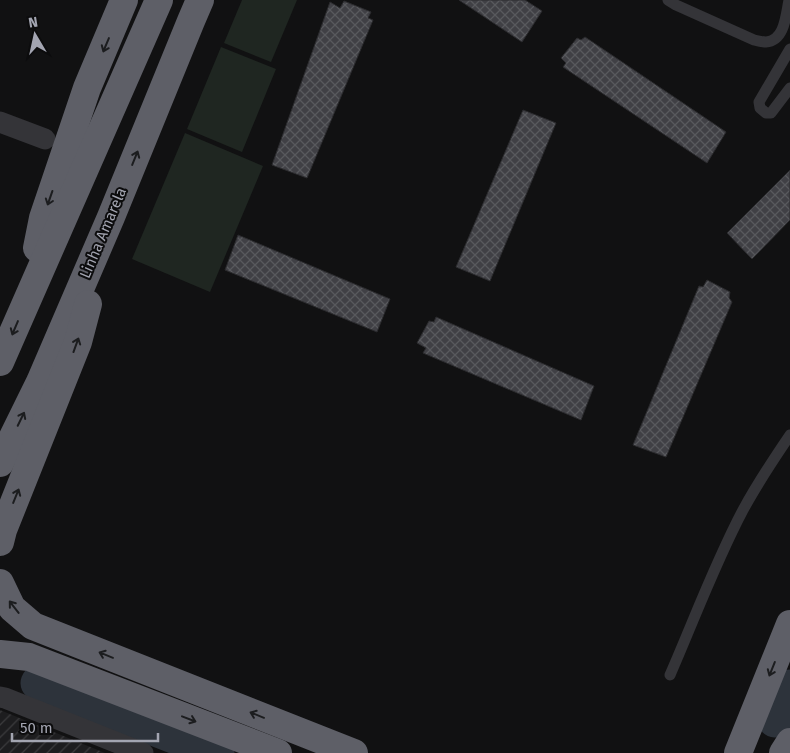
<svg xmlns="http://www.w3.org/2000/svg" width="790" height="753" font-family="'Fira Sans',sans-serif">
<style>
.industrial{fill:url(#industrial-furrows)}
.grass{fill:#1f2621}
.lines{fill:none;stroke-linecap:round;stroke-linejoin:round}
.river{stroke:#2d333b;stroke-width:35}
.building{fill:url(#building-cross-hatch);stroke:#2b2b2e}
.service{stroke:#343438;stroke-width:11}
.minor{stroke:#343438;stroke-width:21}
.motorway{stroke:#5e5f67;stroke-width:28}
.oneway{stroke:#1c1d1f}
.labels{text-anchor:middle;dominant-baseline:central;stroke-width:4;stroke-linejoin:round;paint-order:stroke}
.street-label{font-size:15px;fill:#a3a5b1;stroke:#0c0c0d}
</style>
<defs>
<pattern id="industrial-furrows" width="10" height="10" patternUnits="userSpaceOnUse" patternTransform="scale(1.25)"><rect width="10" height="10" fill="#1d1d1f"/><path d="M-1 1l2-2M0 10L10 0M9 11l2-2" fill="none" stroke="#3b3b3d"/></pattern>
<pattern id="building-cross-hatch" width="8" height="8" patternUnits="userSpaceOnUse" patternTransform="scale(1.25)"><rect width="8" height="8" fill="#404045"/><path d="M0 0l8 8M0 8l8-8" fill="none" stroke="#58595d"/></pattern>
</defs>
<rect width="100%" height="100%" fill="#111112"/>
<!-- industrial -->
<path class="industrial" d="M0,710L105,753H0Z"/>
<!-- grass -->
<g class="grass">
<path d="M242,0H297L271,62L224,43Z"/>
<path d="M221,47L276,69L242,152L187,129Z"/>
<path d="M185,133L263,166L210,292L132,259Z"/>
</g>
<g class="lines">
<!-- river -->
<g class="river">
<path d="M38,683L217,753"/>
<path d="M775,720L790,687"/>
</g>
</g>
<!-- building -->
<g class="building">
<path d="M459,0H525L542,11L522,42Z"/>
<path d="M344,1L371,12L368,18L373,20L307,178L272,165L330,2L340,8Z"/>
<path d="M585,37L726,132L707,163L563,67L566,63L561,58L577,38L581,40Z"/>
<path d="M523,110L556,123L490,281L456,267Z"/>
<path d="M790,170V220L752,259L727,233Z"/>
<path d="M238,235L390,299L377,332L225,270Z"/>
<path d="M707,280L730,292L729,298L732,302L666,457L633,445L699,286L703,287Z"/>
<path d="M436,317L594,386L581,420L423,353L426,348L417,343L429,321L434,322Z"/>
</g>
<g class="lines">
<!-- service -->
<g class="service">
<path d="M668,0L676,5L754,40C758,41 762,42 766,42C785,41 786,14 789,0"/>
<path d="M790,49L759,102L760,108L766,113H771L790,88"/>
<path d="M670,675C694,620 715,563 743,510C757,484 773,460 790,435"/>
</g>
<!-- minor -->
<g class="minor">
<path d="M0,122L45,139"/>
<path d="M0,697L5,698L143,753"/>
</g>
<!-- motorway -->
<g class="motorway">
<path d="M37,248L43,218L87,88L124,0"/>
<path d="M0,362L159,0"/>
<path d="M0,463L40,382L111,217L191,21L200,0"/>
<path d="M0,542L3,530L78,342L88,304"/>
<path d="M0,583L12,608L33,626L354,753"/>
<path d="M0,654L29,657L278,753"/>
<path d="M738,753L790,624"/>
<path d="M783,753L790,742"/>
</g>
</g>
<!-- one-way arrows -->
<defs><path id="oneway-shaft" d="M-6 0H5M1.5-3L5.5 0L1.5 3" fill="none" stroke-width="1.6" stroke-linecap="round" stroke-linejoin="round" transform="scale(1.25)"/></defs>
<g class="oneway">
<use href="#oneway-shaft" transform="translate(106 45) rotate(113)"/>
<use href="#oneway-shaft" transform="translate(135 158) rotate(-68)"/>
<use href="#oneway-shaft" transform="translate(50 198) rotate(109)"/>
<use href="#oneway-shaft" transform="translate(15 328) rotate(113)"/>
<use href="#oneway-shaft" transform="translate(76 345) rotate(-70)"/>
<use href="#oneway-shaft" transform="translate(21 419) rotate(-64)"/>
<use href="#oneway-shaft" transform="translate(16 496) rotate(-68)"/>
<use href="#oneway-shaft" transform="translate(14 607) rotate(-128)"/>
<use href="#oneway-shaft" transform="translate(106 655) rotate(-158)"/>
<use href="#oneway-shaft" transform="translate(772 669) rotate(112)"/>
<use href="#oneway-shaft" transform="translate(257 715) rotate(-158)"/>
<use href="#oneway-shaft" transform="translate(189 719) rotate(21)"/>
</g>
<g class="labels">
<!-- street labels -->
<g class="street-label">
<text transform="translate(103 233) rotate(-67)">Linha Amarela</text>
</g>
</g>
<!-- north arrow -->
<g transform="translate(35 35) rotate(351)" stroke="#0c0c0d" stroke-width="4" paint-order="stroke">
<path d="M0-4L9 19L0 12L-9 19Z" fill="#a3a5b1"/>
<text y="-8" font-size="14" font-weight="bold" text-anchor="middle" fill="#a3a5b1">N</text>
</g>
<!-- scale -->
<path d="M12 733v8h146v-8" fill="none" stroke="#a3a5b1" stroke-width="2.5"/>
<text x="20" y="733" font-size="15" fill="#a3a5b1" stroke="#0c0c0d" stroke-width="4" paint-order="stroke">50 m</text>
</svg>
